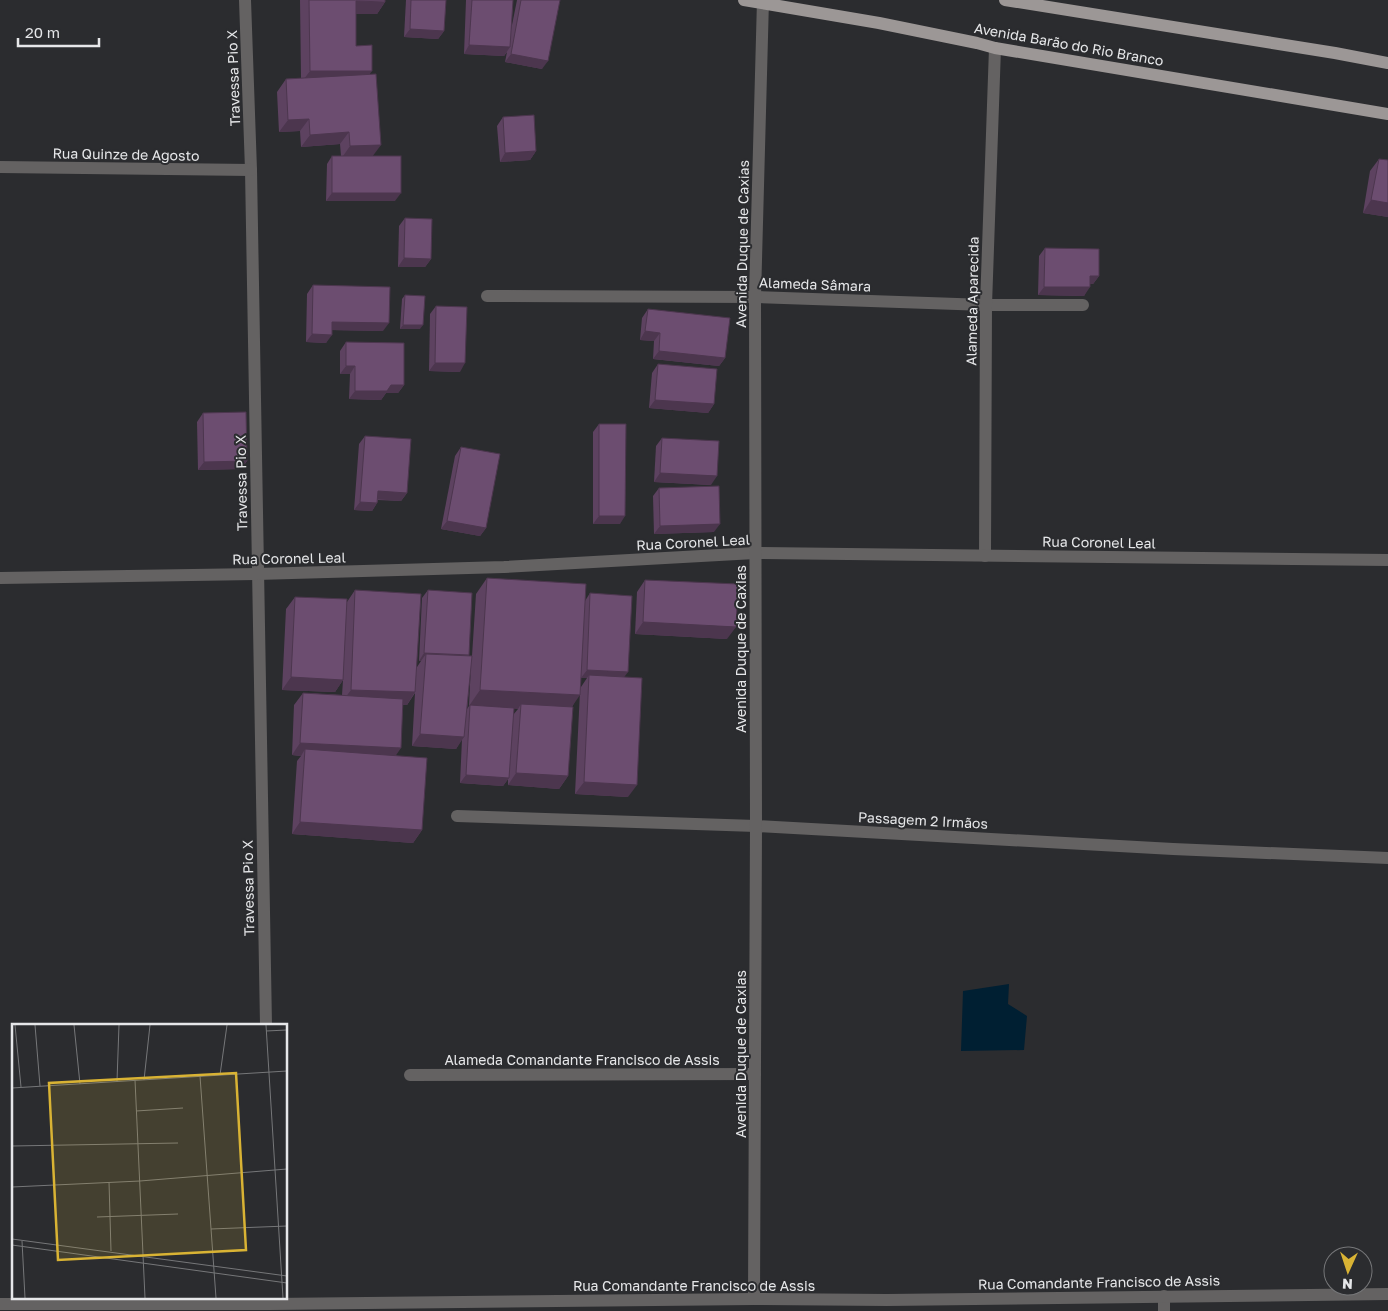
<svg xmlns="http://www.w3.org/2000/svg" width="1388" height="1311" font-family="'Golos Text',sans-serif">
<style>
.water{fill:#001f32}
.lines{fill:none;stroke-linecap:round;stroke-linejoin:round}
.minor{stroke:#646262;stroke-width:12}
.major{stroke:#9c9796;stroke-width:12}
.wall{fill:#5d4260;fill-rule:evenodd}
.shaded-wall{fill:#4c364e}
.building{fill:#6c4d70;stroke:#4c364e}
.labels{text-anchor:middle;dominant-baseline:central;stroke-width:4;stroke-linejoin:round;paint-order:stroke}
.street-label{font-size:14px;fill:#e6e7e9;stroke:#2b2c2f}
.inset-road{fill:none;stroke:#767779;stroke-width:1}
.view{fill:#d9b334;fill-opacity:0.15;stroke:#d9b334;stroke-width:2.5}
.inset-edge{fill:none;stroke:#e6e7e9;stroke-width:2.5}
</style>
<rect width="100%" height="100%" fill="#2b2c2f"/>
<!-- water -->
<path class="water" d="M1009,984L1008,1004L1027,1016L1024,1050L961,1051L963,991Z"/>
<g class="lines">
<!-- minor -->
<g class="minor">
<path d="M245,0L251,170L266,1025"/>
<path d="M0,167L251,170"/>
<path d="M487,296L755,297L986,305H1083"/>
<path d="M985,556L986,305L995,48"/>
<path d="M0,578L257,574L504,567L755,553L1388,560"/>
<path d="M457,816L756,826L1173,849L1388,858"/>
<path d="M410,1075L755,1074"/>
<path d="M1164,1296V1311"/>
<path d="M754,1299L756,826L755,297L763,0"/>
<path d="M0,1304H271L754,1299L887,1300L1388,1294"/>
</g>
<!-- major -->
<g class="major">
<path d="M744,0L879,23L977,43L995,48L1388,114"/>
<path d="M1005,0L1335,53L1388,63"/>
</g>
</g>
<!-- wall -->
<g class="wall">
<path d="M300,0H385V2L377,14H356V46L370,74L373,156L395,201H326L327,164L332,156H341L340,144L301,147L300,131L279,132L277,92L286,79L301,78Z"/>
<path d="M406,0H446L444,31L438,39L404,37Z"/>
<path d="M466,0H513L511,30L517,0H560L542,69L505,62L507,52L504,56L464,54Z"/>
<path d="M503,117L536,151L530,160L500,162L497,126Z"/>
<path d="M1379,159L1388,217L1363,213L1370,171Z"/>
<path d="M405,218L431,259L425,267H398L399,226Z"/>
<path d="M1045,248L1099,276L1093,284H1090L1084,296L1038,295L1039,256Z"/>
<path d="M313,285L383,331L332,330L326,343L306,342L307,294Z"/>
<path d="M405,295L420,329H400L402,299Z"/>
<path d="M436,306L460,372L429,371L430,314Z"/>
<path d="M648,309L725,358L719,366L653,359L654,341L640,340L642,318Z"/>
<path d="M346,342L404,385L398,393H386L381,400L349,399L350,374H340V351Z"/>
<path d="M658,364L714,404L708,413L649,408L652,373Z"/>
<path d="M203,413L247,461L241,469L198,470L197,422Z"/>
<path d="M599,424L620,524H593V432Z"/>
<path d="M365,436L407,493L401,501L378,500L377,503L372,511L354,510L359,444Z"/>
<path d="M662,438L711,485L654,482L656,446Z"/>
<path d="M461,447L486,528L480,536L441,529L455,456Z"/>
<path d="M659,488L714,532L654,534L653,496Z"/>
<path d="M487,578L585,601L590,593L624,677L628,797L575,794L580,691L572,707L568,776L559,789L508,785V779L503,786L460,783L462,739L456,749L412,746L415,693L407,705H403L396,755L422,830L413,843L292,834L297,761L301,756L292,755L294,705L303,693L342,695L343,680L335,692L282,690L286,609L295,597L347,602L355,590L417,667L421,661H419L422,598L428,590L469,656H472L476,594ZM471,664L469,706L467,709ZM581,678H587L581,687ZM514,708L518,709L513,715Z"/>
<path d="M645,580L727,639L635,634L637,592Z"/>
</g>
<!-- shaded-wall -->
<g class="shaded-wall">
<path d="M356,1L385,2L377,14H348Z"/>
<path d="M410,29L444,31L438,39L404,37Z"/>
<path d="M469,45L510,47L504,56L464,54Z"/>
<path d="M511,54L548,61L542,69L505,62Z"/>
<path d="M310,71H372L363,83H301Z"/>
<path d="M309,119L300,131L279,132L288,120Z"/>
<path d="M349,132L340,144L301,147L310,135Z"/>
<path d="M381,145L372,157L341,159L350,146Z"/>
<path d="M536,151L530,160L500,162L505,153Z"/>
<path d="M332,193H401L395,201H326Z"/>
<path d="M1371,200L1388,203V217L1363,213Z"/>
<path d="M404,258L431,259L425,267H398Z"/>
<path d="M1090,276H1099L1093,284H1084Z"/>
<path d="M1044,287H1090L1084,296L1038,295Z"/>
<path d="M332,322L389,323L383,331L327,330Z"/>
<path d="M403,325H423L420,329H400Z"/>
<path d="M645,331L660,333L654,341L640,340Z"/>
<path d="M312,334L332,335L326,343L306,342Z"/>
<path d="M659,351L725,358L719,366L653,359Z"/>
<path d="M435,363H465L460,372L429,371Z"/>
<path d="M346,366H355L350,374H340Z"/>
<path d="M391,385H404L398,393H386L381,400L349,399L355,391Z"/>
<path d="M655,400L714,404L708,413L649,408Z"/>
<path d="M247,461L241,469L198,470L204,462Z"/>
<path d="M660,473L717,476L711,485L654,482Z"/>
<path d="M378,491L407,493L401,501L373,499Z"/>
<path d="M360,502L377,503L372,511L354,510Z"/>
<path d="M599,516H625L620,524H593Z"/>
<path d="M447,521L486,528L480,536L441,529Z"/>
<path d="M720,524L714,532L654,534L660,526Z"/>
<path d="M643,622L736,627L727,639L635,634Z"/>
<path d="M424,653L469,655L426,654L421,661H419Z"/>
<path d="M587,670L628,672L622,680L589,675L587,678H581Z"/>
<path d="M291,677L343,680L335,692L282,690Z"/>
<path d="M351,690L415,692L407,705L342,702Z"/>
<path d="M480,690L580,695L569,711L521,704L518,709L469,706Z"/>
<path d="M420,734L464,737L456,749L412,746Z"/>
<path d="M300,743L401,748L392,761L305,749L301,756L292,755Z"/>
<path d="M516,773L568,776L559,789L508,785Z"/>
<path d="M466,775L509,778L503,786L460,783Z"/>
<path d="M584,782L637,785L628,797L575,794Z"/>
<path d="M300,822L422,830L413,843L292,834Z"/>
</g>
<!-- building -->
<g class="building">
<path d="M309,0H385V2L356,1V46L372,45V71H310Z"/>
<path d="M411,0H446L444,31L410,29Z"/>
<path d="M472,0H513L510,47L469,45Z"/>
<path d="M521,0H560L548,61L511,54Z"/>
<path d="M376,74L381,145L350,146L349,132L310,135L309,119L288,120L286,79Z"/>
<path d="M534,115L536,151L505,153L503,117Z"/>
<rect x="332" y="156" width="69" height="37"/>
<path d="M1379,159L1388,160V203L1371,200Z"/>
<path d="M405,218L432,219L431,259L404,258Z"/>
<path d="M1045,248L1099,249V276H1090V287H1044Z"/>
<path d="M313,285L390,287L389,323L332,322V335L312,334Z"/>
<path d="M405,295L425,296L423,325H403Z"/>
<path d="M436,306L467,307L465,363H435Z"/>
<path d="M648,309L730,318L725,358L659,351L660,333L645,331Z"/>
<path d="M346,342L404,343V385H391L387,391H355V366H346Z"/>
<path d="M658,364L717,369L714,404L655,400Z"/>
<path d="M246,412L247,461L204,462L203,413Z"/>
<path d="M599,424H626L625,516H599Z"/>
<path d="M365,436L411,439L407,493L378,491L377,503L360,502Z"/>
<path d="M662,438L719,441L717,476L660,473Z"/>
<path d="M461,447L500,454L486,528L447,521Z"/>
<path d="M719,486L720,524L660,526L659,488Z"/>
<path d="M487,578L586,584L580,695L480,690Z"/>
<path d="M645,580L738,584L736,627L643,622Z"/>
<path d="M355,590L421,594L415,692L351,690Z"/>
<path d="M428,590L472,593L469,655L424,653Z"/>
<path d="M590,593L632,596L628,672L587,670Z"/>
<path d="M295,597L347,599L343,680L291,677Z"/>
<path d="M426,654L472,656L464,737L420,734Z"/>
<path d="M589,675L642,678L637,785L584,782Z"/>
<path d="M303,693L403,699L401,748L300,743Z"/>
<path d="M521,704L573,707L568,776L516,773Z"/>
<path d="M470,705L514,708L509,778L466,775Z"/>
<path d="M305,749L427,758L422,830L300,822Z"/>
</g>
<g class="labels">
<!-- street labels -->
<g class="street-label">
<text transform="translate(1069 44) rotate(10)">Avenida Barão do Rio Branco</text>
<text transform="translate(233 78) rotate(-92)">Travessa Pio X</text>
<text transform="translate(126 154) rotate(1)">Rua Quinze de Agosto</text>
<text transform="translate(742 244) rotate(-89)">Avenida Duque de Caxias</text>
<text transform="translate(815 284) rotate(2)">Alameda Sâmara</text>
<text transform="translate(972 301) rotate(-89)">Alameda Aparecida</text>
<text transform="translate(241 483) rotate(-91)">Travessa Pio X</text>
<text transform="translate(693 542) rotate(-3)">Rua Coronel Leal</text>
<text transform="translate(1099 542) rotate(1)">Rua Coronel Leal</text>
<text transform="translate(289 558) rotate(-1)">Rua Coronel Leal</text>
<text transform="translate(740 649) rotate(-90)">Avenida Duque de Caxias</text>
<text transform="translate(923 820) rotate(3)">Passagem 2 Irmãos</text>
<text transform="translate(248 888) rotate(-91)">Travessa Pio X</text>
<text transform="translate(740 1054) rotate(-90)">Avenida Duque de Caxias</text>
<text x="582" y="1059">Alameda Comandante Francisco de Assis</text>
<text transform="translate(1099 1282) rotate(-1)">Rua Comandante Francisco de Assis</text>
<text x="694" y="1285">Rua Comandante Francisco de Assis</text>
</g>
</g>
<!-- overview -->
<g transform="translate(12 1024)">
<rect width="275" height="275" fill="#2b2c2f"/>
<path class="inset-road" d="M3,1L9,63M23,1L28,62M62,1L68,60M254,1L271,274M254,7L275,6M208,51L215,1M188,52L204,274M123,56L133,274M132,56L138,1M105,57L107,1M0,64L275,47M124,87L171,84M0,122L166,119M97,158L99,227M0,163L128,157L275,145M85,193L166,190M199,205L275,202M0,215L275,252M10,217L13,274M0,221L275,259"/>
<path class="view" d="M224,49L234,226L46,236L37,59Z"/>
<rect width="275" height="275" class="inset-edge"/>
</g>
<!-- north arrow -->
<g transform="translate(1348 1271) rotate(183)"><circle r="24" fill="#2b2c2f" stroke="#767779"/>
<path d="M0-4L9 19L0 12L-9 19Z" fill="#d9b334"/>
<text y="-8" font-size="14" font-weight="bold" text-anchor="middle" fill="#e6e7e9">N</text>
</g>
<!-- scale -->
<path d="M18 38v8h81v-8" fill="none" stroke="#e6e7e9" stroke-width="2.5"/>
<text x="25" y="38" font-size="15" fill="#e6e7e9" stroke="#2b2c2f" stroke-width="4" paint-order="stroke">20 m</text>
</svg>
